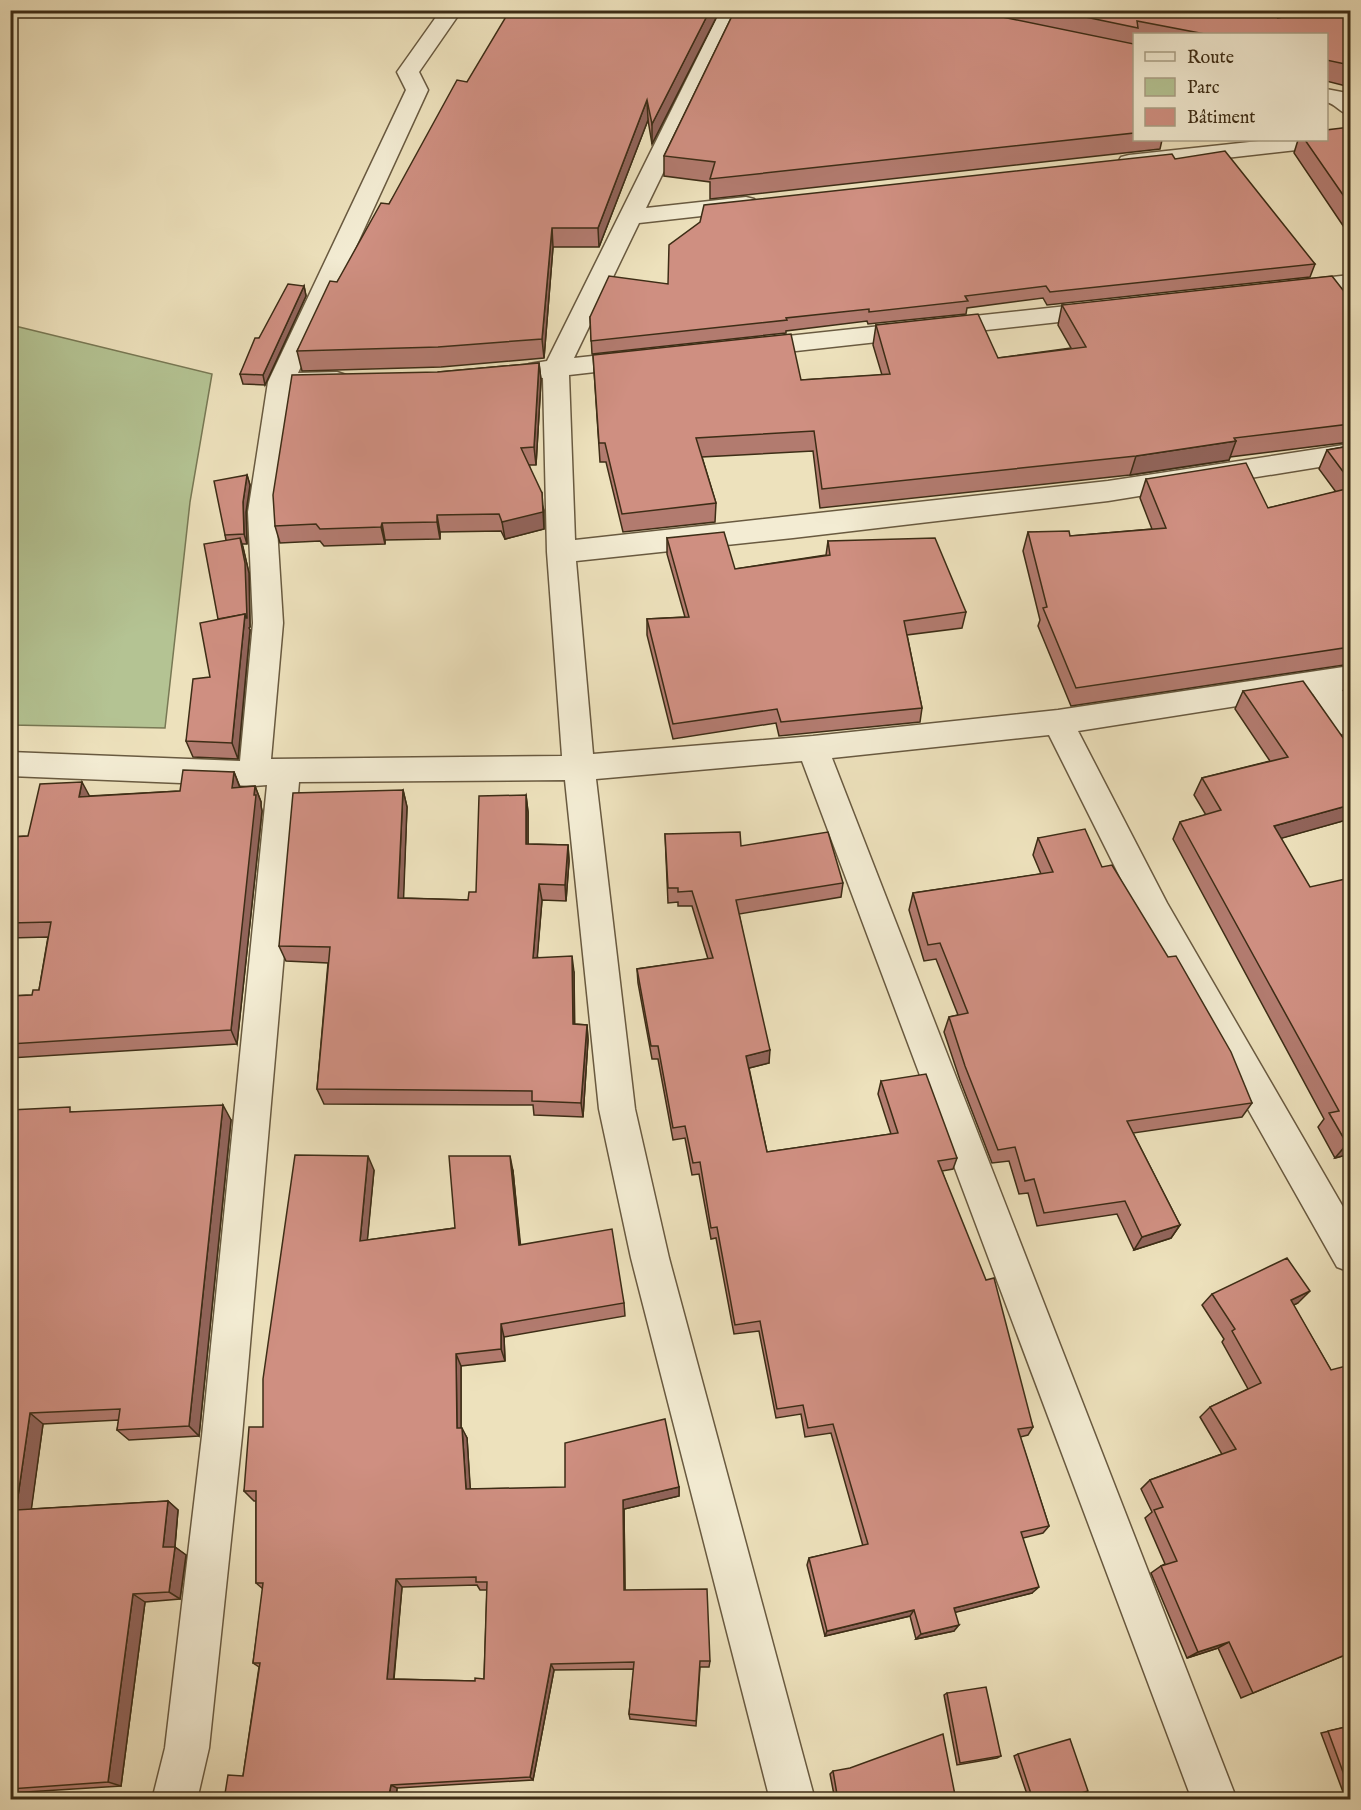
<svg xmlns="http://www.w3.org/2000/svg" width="1361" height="1810" font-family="'IM FELL English',serif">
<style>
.green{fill:#b4c393;stroke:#787854;stroke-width:1.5}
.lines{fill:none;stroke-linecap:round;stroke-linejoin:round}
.minor-casing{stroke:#695a40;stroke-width:3}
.minor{fill:#f3ecd3;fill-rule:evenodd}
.wall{fill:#b27b6f;stroke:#3d2d16;stroke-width:1.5;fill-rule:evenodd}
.shaded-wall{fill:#91645a;stroke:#3d2d16;stroke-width:1.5}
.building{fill:#cf8f81;stroke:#3d2d16;stroke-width:1.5;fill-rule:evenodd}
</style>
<rect width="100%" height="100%" fill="#ede1bc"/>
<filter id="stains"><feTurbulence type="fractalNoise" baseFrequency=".00333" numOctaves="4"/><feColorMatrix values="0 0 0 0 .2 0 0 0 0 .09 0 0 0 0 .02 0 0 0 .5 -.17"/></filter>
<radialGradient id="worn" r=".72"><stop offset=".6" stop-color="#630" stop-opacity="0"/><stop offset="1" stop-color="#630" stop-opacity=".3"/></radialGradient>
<!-- green -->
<path class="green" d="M11,325L212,374L190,502L165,728L11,725Z"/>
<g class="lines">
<defs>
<g id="minor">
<path d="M441,10H462L419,72L428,90L298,373L337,372L346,375L350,381L346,387L337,390H293L276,512L283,623L271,759L562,756L547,552L543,378L529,376L525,370L529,364L547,361L721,10H742L646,208L746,197L754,199L758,204L754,209L746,211L639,223L574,358L639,351L648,353L652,359L648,365L639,367L569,375L575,540L1108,481L1350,444V462L1108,501L793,538L576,561L593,754L813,736L1058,710L1350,666V688L1342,690L1350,702V737L1339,733L1313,694L1078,731L1167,903L1350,1219V1272L1337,1267L1143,923L1049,735L832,758L1237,1800H1192L802,761L596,779L635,1109L669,1258L815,1800H770L631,1258L599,1109L565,780L299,782L242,1436L209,1748L197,1800H152L165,1748L202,1436L267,785L254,786L10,776V752L240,761L253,623L248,512L268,382L406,90L397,72Z"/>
<path d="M1326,89L1347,93L1350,97V115C1340,113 1336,104 1326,102Z"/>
<path d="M1350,130V144L1129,169L1121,167L1118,162L1121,157L1129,155L1268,140H1326V133Z"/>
<path d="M1350,275V291L1296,297L1287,294L1284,289L1287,284L1296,281Z"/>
<path d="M1104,302L1113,304L1116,310L1113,316L750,356L741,354L737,348L741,342L750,340Z"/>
</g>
</defs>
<!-- minor casing -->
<use href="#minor" class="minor-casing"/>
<!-- minor -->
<use href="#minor" class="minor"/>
</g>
<!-- wall -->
<g class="wall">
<path d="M720,10L652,144L648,120L599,247H553L544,358L441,367L302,371L297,351L337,282L389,204L467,82Z"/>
<path d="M735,10H1281L1278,18L1350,10V87L1326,81V34H1134V140H1162L1160,149L710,199V182L664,176V156Z"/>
<path d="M1350,127V236L1294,153L1298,140H1326Z"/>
<path d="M1175,159L1315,264L1310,277L1047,305L1043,298L967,308L966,314L868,324L867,321L786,331V333L592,354L590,317L668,284Z"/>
<path d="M304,286L306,296L265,385L243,384L240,374L259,338Z"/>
<path d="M1350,299V442L1230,457L1229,460L1130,475L820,508L813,451L702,457L716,503L715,522L623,532L606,462H600L593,355L801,380L882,375L873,345L876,325L998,358L1071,348L1058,325L1062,305Z"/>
<path d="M539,363L541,380L536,465H529L544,510V529L505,539L501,531L440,532V539L385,540V544L324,546L320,541L280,543L275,526L438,372Z"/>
<path d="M1350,446V666V664L1071,706L1038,626L1040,620L1023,551L1028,532L1070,536L1152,529L1140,498L1146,479L1268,508L1336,492L1319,469L1327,450Z"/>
<path d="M247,475L250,485L246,512L247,544H242L249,573L250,627L249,628L250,630L238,759L193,757L186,741L210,677L218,619L226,540L225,535Z"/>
<path d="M667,538L735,569L826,555L828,541L966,612L962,628L907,635L922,708L920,722L779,736L776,723L673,739L647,635V619L685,617L667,554Z"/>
<path d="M1243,691L1346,742H1350V819L1281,838L1350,1154L1335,1158L1318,1127L1324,1119L1173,839L1180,822L1206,815L1194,795L1202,778L1270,761L1235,709Z"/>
<path d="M234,772L240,787L255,786L261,802V806L262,811L237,1044L10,1058V996L32,995L39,990L48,937L10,938V837L28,836L89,796L180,791Z"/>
<path d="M403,790L407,807L403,898L468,900L476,892L526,795L528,812V844L568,845L569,861L566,901L542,900L537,957L574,972V1024L587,1025L588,1040L583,1117L534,1115L533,1105L324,1104L317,1089L328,963L286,961L279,946Z"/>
<path d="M665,834L741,846L843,883L841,897L739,914L769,1063L749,1068L767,1152L891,1134L878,1094L881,1081L957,1158L953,1169L942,1171L1033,1427L1028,1435L1020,1437L1049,1526L1043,1533L1023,1538L1032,1593L955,1612L954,1631L916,1639L910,1616L825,1636L807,1565L809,1558L863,1546L831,1433L805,1437L801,1414L776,1418L759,1331L734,1334L716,1238L711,1239L699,1174L692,1175L685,1138L673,1140L658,1059H652L638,983L637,969L708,959L692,906H678V902L668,903Z"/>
<path d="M1038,838L1102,867L1252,1103L1242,1117L1133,1133L1180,1225L1171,1238L1134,1250L1117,1214L1037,1226L1028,1193L1019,1194L1009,1161L992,1163L960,1080L944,1032L949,1017L958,1015L936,959L924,961L909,910L913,893L1041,874L1033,855Z"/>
<path d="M10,1110L74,1112L231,1120L199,1436L129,1440L117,1430L119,1420L43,1424L31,1509L168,1501L178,1510L175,1547L186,1555L180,1599L145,1602L121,1786L10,1793Z"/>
<path d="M374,1170L367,1240L455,1228L513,1171L520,1245L624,1303L625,1316L504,1337L505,1361L461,1366V1428L467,1438L470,1489L679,1487V1496L624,1509L625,1590L710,1661L709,1667H700L696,1726L630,1719L629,1714L634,1669L554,1670L533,1780L397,1788L396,1800H224L243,1776L259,1667L253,1663L263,1589L256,1583V1501H254L244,1491L263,1427ZM477,1585L480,1590H487L484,1679L475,1681L394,1679L402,1587Z"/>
<path d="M1212,1294L1298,1303L1293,1305L1331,1370L1350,1653L1241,1698L1218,1648L1187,1658L1151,1573L1161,1566L1165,1564L1145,1518L1152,1512L1141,1489L1150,1480L1222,1454L1200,1417L1210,1407L1248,1389L1222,1342L1224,1339L1202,1305Z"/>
<path d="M947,1693L1001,1756L997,1758L957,1765L944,1695Z"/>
<path d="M1350,1726V1800H1346L1321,1733Z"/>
<path d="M1018,1754L1059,1800H1029L1014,1756Z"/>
<path d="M833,1771L956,1800H835L830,1774Z"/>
</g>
<!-- shaded-wall -->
<g class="shaded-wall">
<path d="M710,10H720L652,144V124Z"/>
<path d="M647,100L648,120L599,247L598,228Z"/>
<path d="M552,228L553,247L544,358L542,339Z"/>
<path d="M304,286L306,296L265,385L263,375Z"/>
<path d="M539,363L541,380L536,465L534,447Z"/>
<path d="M1236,441L1229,460L1130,475L1136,456Z"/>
<path d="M247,475L250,485L246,512L247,544L244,534L243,502Z"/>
<path d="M542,493L544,529L505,539L502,522Z"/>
<path d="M437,515L440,532V539L437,522Z"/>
<path d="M382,523L385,540V544L381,527Z"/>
<path d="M240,538L243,547L249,573L250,627L249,628L250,630L238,759L232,743L245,614Z"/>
<path d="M234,772L240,788H232Z"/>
<path d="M82,782L90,797H79Z"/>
<path d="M255,786L261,802V806L262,811L237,1044L231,1030Z"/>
<path d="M403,790L407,807L403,914L398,898Z"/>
<path d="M526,795L528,812V861L526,844Z"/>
<path d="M1350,805V819L1265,843L1274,826Z"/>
<path d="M568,845L569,861L566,901L565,885Z"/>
<path d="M539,884L542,900L536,973L533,958Z"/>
<path d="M572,956L574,972L575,1039L573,1024Z"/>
<path d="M587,1025L588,1040L583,1117L581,1103Z"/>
<path d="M770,1050L769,1063L745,1069L746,1056Z"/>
<path d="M223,1105L231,1120L199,1436L189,1426Z"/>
<path d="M1350,1143V1154L1335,1158L1347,1144Z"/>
<path d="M368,1156L374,1170L366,1255L360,1241Z"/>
<path d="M510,1156L513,1171L522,1259L519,1245Z"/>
<path d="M1180,1225L1171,1238L1134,1250L1142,1237Z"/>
<path d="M1310,1291L1298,1303L1279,1312L1291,1300Z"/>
<path d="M501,1324L504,1337L505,1361L501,1349Z"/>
<path d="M456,1354L461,1366V1438L457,1428Z"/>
<path d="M30,1413L43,1424L30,1519L16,1510Z"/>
<path d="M462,1428L467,1438L471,1499L466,1489Z"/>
<path d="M679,1487V1496L624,1509L625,1598L624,1590L623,1500Z"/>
<path d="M168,1501L178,1510L174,1556L163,1547Z"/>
<path d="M175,1547L186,1555L180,1599L169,1592Z"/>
<path d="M396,1579L402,1587L393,1685L387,1679Z"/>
<path d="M1039,1587L1032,1593L949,1614L954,1608Z"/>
<path d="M133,1594L145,1602L121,1786L108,1782Z"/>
<path d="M914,1610L910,1616L825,1636L827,1631Z"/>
<path d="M959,1625L954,1631L916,1639L921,1634Z"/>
<path d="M1229,1642L1218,1648L1187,1658L1198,1652Z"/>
<path d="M551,1664L554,1670L533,1780L530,1777Z"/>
<path d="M391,1785L397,1788L396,1800H388Z"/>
</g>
<!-- building -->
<g class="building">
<path d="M510,10H710L652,124L647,100L598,228H552L542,339L438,347L297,351L330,281L337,282L381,203L389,204L457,80L467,82Z"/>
<path d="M735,10H968L1134,44V133L710,179L715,162L664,156Z"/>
<path d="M1052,10H1281L1278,18L1317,10H1350V65L1326,60V34H1205L1137,21L1138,28Z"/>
<path d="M1350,127V205L1305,140H1326V130Z"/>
<path d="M1225,151L1315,264L1050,292L1046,286L965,296L968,301L869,312V309L786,318L787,320L591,341L590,317L609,276L668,284L669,245L700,222L704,205L1172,154L1175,159Z"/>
<path d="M1332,276L1350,299V424L1234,438L1236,441L1136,456L822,489L814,431L696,438L716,503L622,514L605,443H599L593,355L791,334L801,380L890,374L876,325L978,314L998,358L1086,347L1062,305Z"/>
<path d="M288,284L304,286L263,375L240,374L255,338H259Z"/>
<path d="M539,363L534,447L521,448L542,493L543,512L502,522L499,514L437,515V522L382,523L381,527L320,529L316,524L275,526L273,495L292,375L438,372Z"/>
<path d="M1350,446V481L1327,450Z"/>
<path d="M1246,463L1268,508L1350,488V647L1076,688L1043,608L1047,607L1028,532L1069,531L1070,536L1166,528L1146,479Z"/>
<path d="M247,475L243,502L244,534L225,535L214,481Z"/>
<path d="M724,532L735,569L830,555L828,541L935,538L966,612L904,621L922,708L781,722L777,709L673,724L647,619L689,617L667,538Z"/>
<path d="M240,538L245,563L247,618H246L245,614L218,619L204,544Z"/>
<path d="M245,614L232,743L186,741L193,679L210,677L200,623Z"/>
<path d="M1303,681L1346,742H1350V805L1274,826L1310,887L1350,878V1143L1347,1144L1329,1113L1339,1111L1180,822L1221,810L1202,778L1288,757L1243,691Z"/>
<path d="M183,770L234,772L232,788L255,786L254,795H256L231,1030L10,1044V996L32,995L33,990H39L51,922L10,923V837L28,836L40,784L82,782L79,797L180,791Z"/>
<path d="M403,790L398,898L468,900L469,892H476L479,796L526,795V844L568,845L565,885L539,884L533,958L572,956L573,1024L587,1025L581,1103L532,1101V1091L317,1089L330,947L279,946L293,793Z"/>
<path d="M1085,829L1102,867L1112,865L1168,957L1176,956L1231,1052L1252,1103L1127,1121L1180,1225L1142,1237L1125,1201L1044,1213L1034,1179L1025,1181L1015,1147L998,1150L965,1066L949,1017L968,1013L940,943L928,945L913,893L1053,872L1038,838Z"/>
<path d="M740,832L741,846L828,832L843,883L736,900L770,1050L746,1056L767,1152L898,1133L881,1081L926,1074L957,1158L938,1161L986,1280L994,1278L1033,1427L1018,1429L1049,1526L1021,1532L1039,1587L954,1608L959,1625L921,1634L914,1610L827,1631L809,1558L868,1544L833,1424L808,1428L803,1405L777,1409L760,1321L735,1325L717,1227L711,1228L700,1162L693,1163L685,1126L673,1128L658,1046H651L637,969L713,958L692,891L678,892V888H668L665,834Z"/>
<path d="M223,1105L189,1426L117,1430L120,1409L30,1413L16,1510L168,1501L163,1547H175L169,1592L133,1594L108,1782L10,1789V1110L70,1107V1112Z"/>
<path d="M295,1155L368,1156L360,1241L455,1228L449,1156H510L519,1245L612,1229L624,1303L501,1324V1349L456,1354L457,1428H462L466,1489L565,1487V1443L665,1419L679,1487L623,1500L624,1590L707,1589L710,1661H700L696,1721L629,1714L634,1662L551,1664L530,1777L391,1785L388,1800H224L228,1775L243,1776L260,1663H253L263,1583H256V1491H244L249,1427H263V1379ZM476,1577V1582H487L484,1679L475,1678V1681L387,1679L396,1579Z"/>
<path d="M1287,1258L1310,1291L1291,1300L1331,1370L1350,1365V1653L1253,1693L1229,1642L1198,1652L1161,1566L1177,1561L1154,1510L1163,1507L1150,1480L1236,1449L1210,1407L1261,1383L1232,1331L1235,1329L1212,1294Z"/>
<path d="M986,1687L1001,1756L960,1763L947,1693Z"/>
<path d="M1350,1726V1791L1328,1731Z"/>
<path d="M943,1734L956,1800H838L833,1771L850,1768Z"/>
<path d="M1070,1739L1088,1791L1058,1800H1033L1018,1754Z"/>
</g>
<!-- margin -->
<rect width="1361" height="1810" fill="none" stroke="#ede1bc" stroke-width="36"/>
<rect x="12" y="12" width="1337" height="1786" fill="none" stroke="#3d2d16" stroke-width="3"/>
<rect x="18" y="18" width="1325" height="1774" fill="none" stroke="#3d2d16" stroke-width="1.5"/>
<!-- legend -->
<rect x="1133" y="33" width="195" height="108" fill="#f3ecd3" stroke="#aaa087" stroke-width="1.5"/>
<rect x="1145" y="52" width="30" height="9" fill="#f3ecd3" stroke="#aaa087" stroke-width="1.5"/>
<text x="1187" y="63" font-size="18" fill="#3d2d16">Route</text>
<rect x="1145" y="78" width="30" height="18" fill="#b4c393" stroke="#aaa087" stroke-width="1.5"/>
<text x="1187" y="93" font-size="18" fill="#3d2d16">Parc</text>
<rect x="1145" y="108" width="30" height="18" fill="#cf8f81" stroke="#aaa087" stroke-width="1.5"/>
<text x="1187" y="123" font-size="18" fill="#3d2d16">Bâtiment</text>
<rect width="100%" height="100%" filter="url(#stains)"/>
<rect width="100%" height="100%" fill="url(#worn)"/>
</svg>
